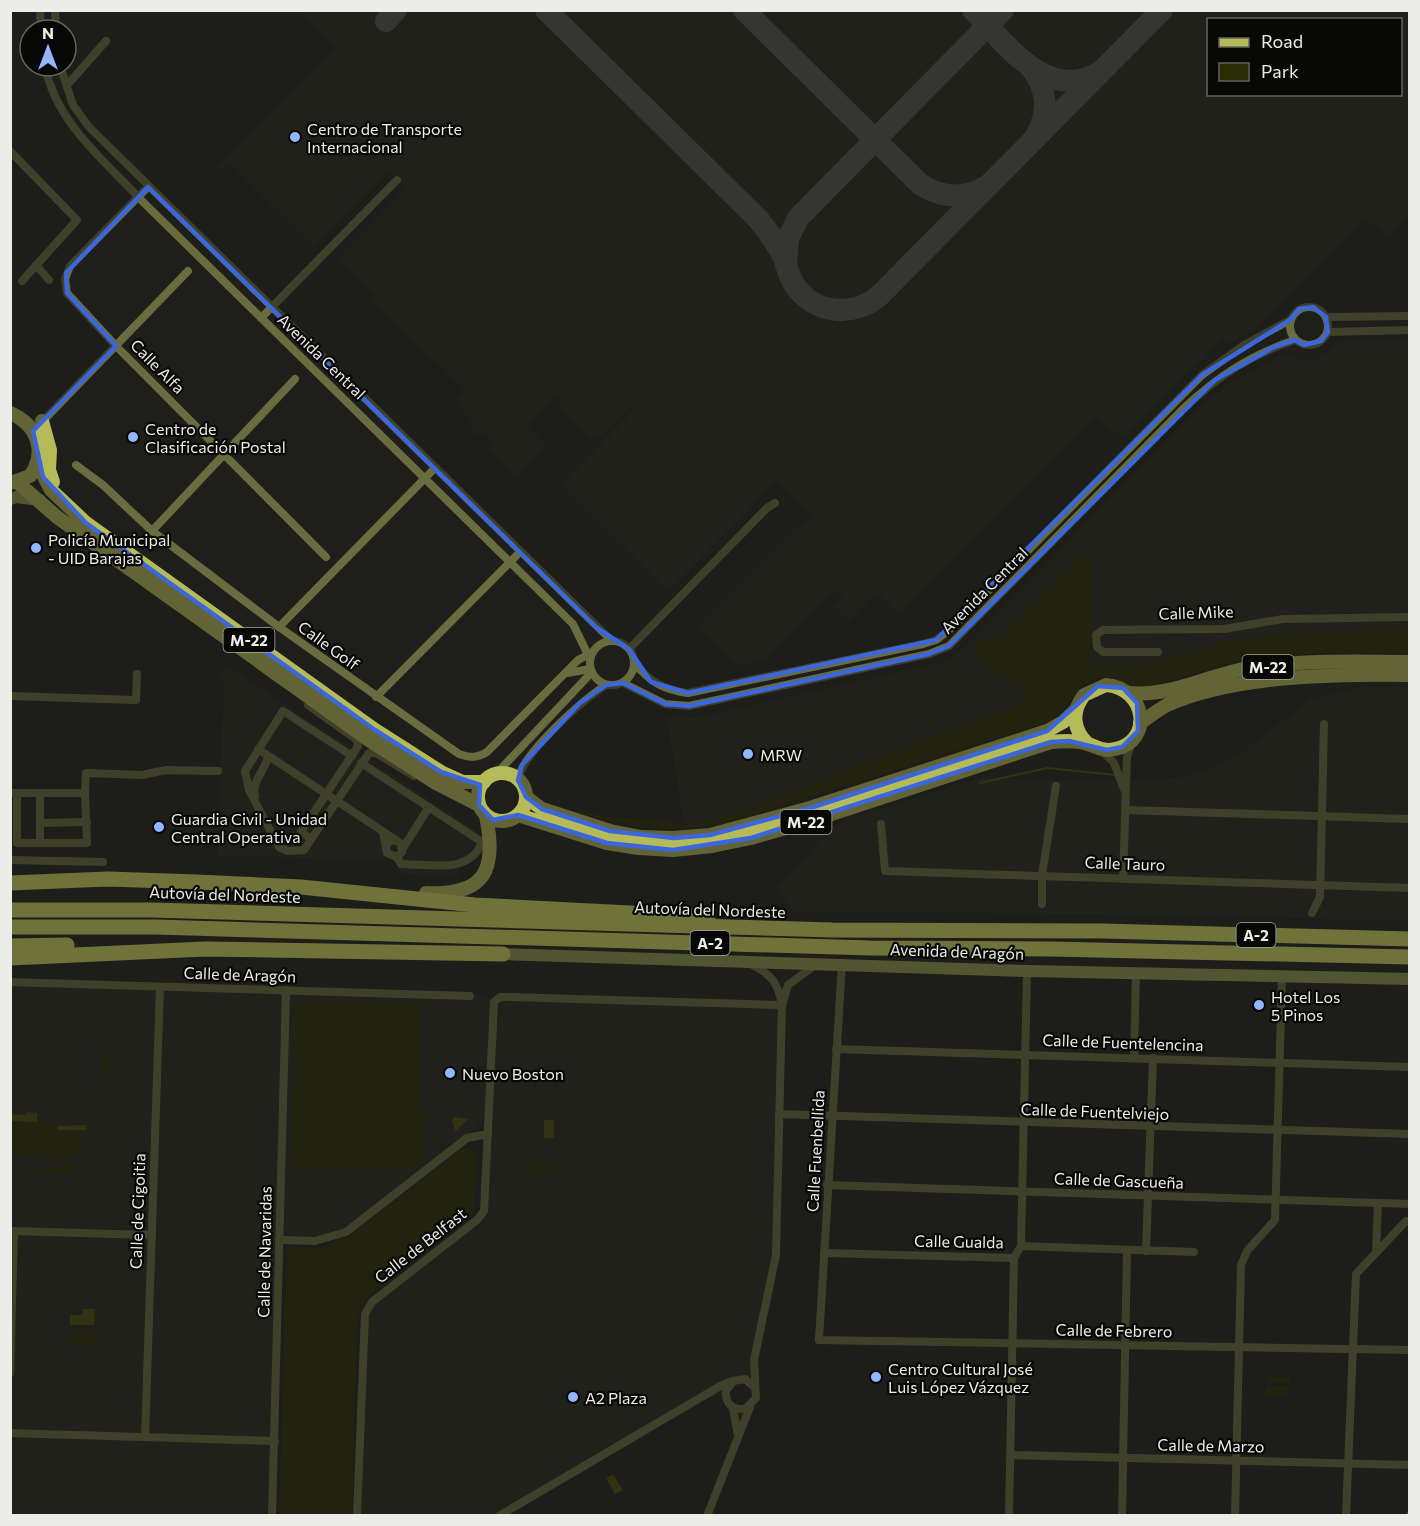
<svg xmlns="http://www.w3.org/2000/svg" width="1420" height="1526" font-family="Commissioner,sans-serif">
<style>
.built{fill:#25261c;fill-rule:evenodd}
.green{fill:#292b03}
.water{fill:#494c08}
.lines{fill:none;stroke-linecap:round;stroke-linejoin:round}
.stream{stroke:#494c08;stroke-width:2}
.taxiway{stroke:#53534f;stroke-width:22}
.street{stroke:#686c3f;stroke-width:8}
.secondary{stroke:#93994e;stroke-width:12}
.primary{stroke:#b5bb59;stroke-width:14}
.highway{stroke:#d3db62;stroke-width:15}
.marked{fill:none;stroke:#3c66db;stroke-width:4.5;stroke-linejoin:round}
.poi-dot{fill:#92b7fd;stroke:#080807;stroke-width:2}
.labels{text-anchor:middle;dominant-baseline:central;stroke-width:4.5;stroke-linejoin:round;paint-order:stroke}
.shield{fill:#080807;stroke:#a8a8a5;stroke-width:1.5}
.shield-label{font-size:15px;font-weight:bold;fill:#ecece9}
.poi-label{font-size:16px;fill:#ecece9;stroke:#080807;text-anchor:start}
.street-label{font-size:16px;fill:#ecece9;stroke:#080807}
</style>
<rect width="100%" height="100%" fill="#1e1e1a"/>
<!-- built -->
<g class="built">
<path d="M301,11H1409V215L1391,234L1385,235L1365,218L1254,331L1228,344L1223,340L1207,352L1209,355L1169,390L1123,439L1095,415L899,614L877,592L849,621L835,607L843,598L834,590L767,660L736,666L697,627L794,530L812,516L777,482L668,591L560,485L635,409L632,408L601,438L597,435L591,441L557,407L563,401L556,395L526,425L547,445L516,477L488,450L494,443L483,432L478,436L469,427L473,423L455,401L465,390L371,299L374,295L337,259L408,186L388,170L314,246L229,163L221,171L217,167L336,46ZM1208,20H1400V94H1208Z"/>
<path d="M1343,340H1409V629L1301,632L1224,642L1140,666H1092L1091,548L1003,637L997,640L990,638L974,652L998,675L1023,689L1025,701L774,800L731,815L684,825L667,717L694,718L943,662L959,652L1207,402L1225,386L1281,354L1300,360L1316,359Z"/>
<path d="M227,665L486,837L485,847L478,858L459,869V876L402,874L396,863L373,860L217,856L224,682L219,678Z"/>
<path d="M1409,686V921L1173,915L794,912L776,889L820,840L844,819L982,777L1092,781L1186,777L1236,757L1310,700L1355,688Z"/>
<path d="M11,982L782,1005L776,1255L754,1360V1387L739,1379L726,1396L700,1397L499,1515H357L363,1330L372,1302L484,1211L489,1116L424,1172L331,1238L279,1241L272,1515H11Z"/>
</g>
<!-- green -->
<g class="green">
<path d="M1091,547L1092,666H1140L1224,642L1301,632L1409,629V654C1351,653 1290,650 1232,663C1203,669 1176,682 1148,686C1129,688 1114,673 1095,679C1073,686 1066,714 1044,723L728,823C668,832 639,831 580,813L582,811L607,817L655,819L684,825L731,815L1025,701L1023,689L998,675L973,651L988,636L997,640L1003,637Z"/>
<path d="M302,1000L421,1002L419,1109L425,1110L424,1160L413,1169L291,1167L296,1005Z"/>
<path d="M110,1050L109,1083H105C99,1070 98,1060 110,1050Z"/>
<path d="M11,1122L56,1123V1132H81L80,1151L67,1158L44,1162L39,1154L18,1157L11,1150Z"/>
<path d="M468,1148L474,1152L476,1158L475,1209L471,1217L381,1283L361,1307L357,1325L352,1515H279L287,1247L320,1248L348,1237L462,1150Z"/>
<path d="M528,1162H554L553,1175L528,1174Z"/>
<path d="M71,1163L75,1172H26L25,1169L53,1168Z"/>
<path d="M69,1331L94,1332V1345H69Z"/>
<path d="M1267,1376L1290,1377V1383L1267,1382Z"/>
<rect x="1266" y="1386" width="23" height="9"/>
</g>
<!-- water -->
<g class="water">
<path d="M27,1112L37,1113V1122L11,1121V1114L26,1115Z"/>
<path d="M455,1117L468,1119L455,1132L452,1120Z"/>
<rect x="544" y="1120" width="10" height="18"/>
<path d="M86,1125V1130H58V1126Z"/>
<path d="M83,1309H95L94,1325H70V1315H82Z"/>
<path d="M613,1474L623,1490L615,1494L606,1478Z"/>
</g>
<g class="lines">
<!-- stream -->
<path class="stream" d="M980,783L1047,768L1115,775"/>
<!-- taxiway -->
<g class="taxiway">
<path d="M546,10L758,219C768,231 777,244 784,258C787,267 789,276 794,284C813,314 853,318 879,296L1162,10"/>
<path d="M744,10L920,184C941,198 964,199 985,187"/>
<path d="M973,10C1006,44 1046,102 1099,73"/>
<path d="M386,21L396,10"/>
<path d="M1032,69C1047,89 1049,112 1037,134"/>
<path d="M786,263L788,239L798,218L1003,10"/>
</g>
<!-- street -->
<g class="street">
<path d="M40,10L41,30"/>
<path d="M55,10L56,30"/>
<path d="M45,66C56,122 101,157 138,197L573,624L590,659"/>
<path d="M60,66L73,105L89,127L612,641"/>
<path d="M69,83L106,41"/>
<path d="M10,151L77,220L22,281"/>
<path d="M148,187L70,266L65,279L67,293L116,346L326,557"/>
<path d="M36,265L49,280"/>
<circle cx="1309" cy="326" r="19"/>
<path d="M1326,317L1410,316"/>
<path d="M261,318L397,180"/>
<path d="M1328,332L1410,330"/>
<path d="M40,424L188,271"/>
<path d="M76,465L103,485L152,531L279,627L459,754C470,758 477,758 487,752L578,660L593,652"/>
<path d="M152,531L295,379"/>
<path d="M279,627L435,468"/>
<circle cx="612" cy="663" r="22"/>
<path d="M629,649L767,508L775,503"/>
<path d="M1158,652H1103L1097,647L1096,635L1103,630L1224,629L1283,619L1410,617"/>
<path d="M634,663C650,682 664,690 688,693L923,644L936,640L948,631L968,611L1202,375L1244,345L1290,320"/>
<path d="M567,673L590,669"/>
<path d="M623,683L665,704L689,706L929,654L949,646L1183,409C1217,377 1250,355 1295,340"/>
<path d="M10,696L136,700L137,674"/>
<path d="M376,697L520,552"/>
<path d="M308,705L357,740L358,746L301,832L311,839"/>
<path d="M258,749L396,840"/>
<path d="M1100,749L1114,763L1124,789"/>
<path d="M352,756L283,711L245,771L249,790L279,847L288,851L304,850L369,753H376L414,776"/>
<path d="M361,763L482,842C470,875 429,864 401,864L397,857"/>
<path d="M496,774L592,672"/>
<path d="M518,780C522,753 583,700 606,685"/>
<path d="M10,793H85L86,773L142,775L166,770L218,771"/>
<path d="M17,793V843H87L85,793"/>
<path d="M40,793V843"/>
<path d="M255,796C251,781 266,770 268,756"/>
<path d="M1126,810L1410,819"/>
<path d="M40,823L87,822"/>
<path d="M881,824L885,871L1410,888"/>
<path d="M383,832L387,853L397,857L402,852L401,844L396,840L390,841L386,846"/>
<path d="M403,848L429,807"/>
<path d="M10,860L103,862"/>
<path d="M1123,879L1127,757L1132,742"/>
<path d="M1042,904V875L1056,786"/>
<path d="M1312,913L1320,897L1324,724"/>
<path d="M842,963L819,1340L1410,1350"/>
<path d="M750,964C771,974 778,982 782,1005L776,1255L754,1360L756,1398L745,1409C733,1410 725,1404 726,1391L733,1381L745,1379L754,1387"/>
<path d="M10,982L470,996"/>
<path d="M783,1002L788,985L814,966"/>
<path d="M836,1049L1410,1067"/>
<path d="M1134,1058L1136,973"/>
<path d="M779,1114L1410,1134"/>
<path d="M827,1185L1410,1204"/>
<path d="M10,1231L152,1235"/>
<path d="M279,1240L315,1241L346,1232L467,1138L488,1134"/>
<path d="M1021,1246L1194,1252"/>
<path d="M1146,1251L1153,1058"/>
<path d="M1376,1252L1378,1203"/>
<path d="M824,1253L1014,1258L1021,1246L1027,971"/>
<path d="M10,1373L14,1231"/>
<path d="M733,1408L738,1436"/>
<path d="M10,1433L275,1441"/>
<path d="M145,1437L160,987"/>
<path d="M1011,1455L1410,1465"/>
<path d="M272,1516L286,990"/>
<path d="M357,1516L365,1314L372,1302L477,1220L484,1211L494,1002L500,997H508L782,1005"/>
<path d="M499,1516L722,1385L732,1381"/>
<path d="M707,1516L750,1407"/>
<path d="M1009,1516L1014,1258"/>
<path d="M1122,1516L1127,1251"/>
<path d="M1235,1516L1241,1265L1247,1251L1275,1220L1282,977"/>
<path d="M1346,1516L1356,1274L1406,1221H1410"/>
<path d="M1409,1516L1410,1515"/>
</g>
<!-- secondary -->
<g class="secondary">
<path d="M10,499L16,497L40,500"/>
<path d="M503,954L1027,971L1410,979"/>
</g>
<!-- primary -->
<g class="primary">
<path d="M10,413C38,425 47,452 30,476L10,483"/>
<path d="M42,421L50,450L49,470L53,482"/>
<path d="M38,465L51,490L86,523L375,730L441,772L463,782H484"/>
<path d="M17,482L57,517L369,740L436,783L479,805"/>
<path d="M1129,693C1170,697 1206,676 1245,669C1299,660 1354,661 1410,662"/>
<path d="M1140,723C1149,717 1158,710 1167,705C1235,675 1336,674 1410,675"/>
<circle cx="502" cy="797" r="24"/>
<path d="M526,797L542,809L610,831L641,837L674,838L710,835L810,808L1047,731L1063,722L1076,710"/>
<path d="M518,815L607,843L639,848L673,850L712,846L751,838L813,820L1051,742C1063,741 1076,740 1088,744C1097,747 1104,752 1115,749C1154,741 1146,688 1106,685L1084,695C1071,712 1073,730 1088,744"/>
<path d="M426,893C486,896 497,869 486,816"/>
</g>
<!-- highway -->
<g class="highway">
<path d="M10,883L108,879L197,882L301,887L475,905L708,917"/>
<path d="M10,910H152L832,930L1103,931L1410,939"/>
<path d="M10,927H156L870,948L1052,949L1410,957"/>
<path d="M10,946L67,945"/>
<path d="M10,958L205,949L503,954"/>
</g>
</g>
<!-- marked area -->
<path d="M0 0H1420V1526H0ZM148,187L597,628L629,649L651,682L688,693L936,640L1202,375L1290,320L1299,309L1313,307L1326,317L1328,332L1321,341L1304,345L1295,340L1274,347L1215,380L949,646L929,654L689,706L665,704L623,683L606,685L580,703L522,765L518,780L526,797L542,809L610,831L674,838L710,835L810,808L1047,731L1098,686L1123,688L1137,703L1138,731L1122,747L1107,750L1069,741L1051,742L751,838L673,850L607,843L518,815L493,820L479,805L480,785L441,772L375,730L86,523L43,477L33,431L116,346L67,293L66,273Z" fill="#1e1e1a" fill-opacity=".55" fill-rule="evenodd"/>
<path class="marked" d="M148,187L597,628L629,649L651,682L688,693L936,640L1202,375L1290,320L1299,309L1313,307L1326,317L1328,332L1321,341L1304,345L1295,340L1274,347L1215,380L949,646L929,654L689,706L665,704L623,683L606,685L580,703L522,765L518,780L526,797L542,809L610,831L674,838L710,835L810,808L1047,731L1098,686L1123,688L1137,703L1138,731L1122,747L1107,750L1069,741L1051,742L751,838L673,850L607,843L518,815L493,820L479,805L480,785L441,772L375,730L86,523L43,477L33,431L116,346L67,293L66,273Z"/>
<!-- markers -->
<g class="poi-dot">
<circle cx="295" cy="137" r="6"/>
<circle cx="133" cy="437" r="6"/>
<circle cx="36" cy="548" r="6"/>
<circle cx="748" cy="754" r="6"/>
<circle cx="159" cy="827" r="6"/>
<circle cx="1259" cy="1005" r="6"/>
<circle cx="450" cy="1073" r="6"/>
<circle cx="876" cy="1377" r="6"/>
<circle cx="573" cy="1397" r="6"/>
</g>
<g class="labels">
<!-- shield labels -->
<g class="shield">
<rect x="223.5" y="628" width="51" height="24" rx="4.5"/>
<rect x="1242.5" y="655" width="51" height="24" rx="4.5"/>
<rect x="780.5" y="810" width="51" height="24" rx="4.5"/>
<rect x="1236.5" y="923" width="39" height="24" rx="4.5"/>
<rect x="690.5" y="931" width="39" height="24" rx="4.5"/>
</g>
<g class="shield-label">
<text x="249" y="640">M-22</text>
<text x="1268" y="667">M-22</text>
<text x="806" y="822">M-22</text>
<text x="1256" y="935">A-2</text>
<text x="710" y="943">A-2</text>
</g>
<!-- poi labels -->
<g class="poi-label">
<text x="307" y="128">Centro de Transporte<tspan x="307" dy="18">Internacional</tspan></text>
<text x="145" y="428">Centro de<tspan x="145" dy="18">Clasificación Postal</tspan></text>
<text x="48" y="539">Policía Municipal<tspan x="48" dy="18">- UID Barajas</tspan></text>
<text x="760" y="754">MRW</text>
<text x="171" y="818">Guardia Civil - Unidad<tspan x="171" dy="18">Central Operativa</tspan></text>
<text x="1271" y="996">Hotel Los<tspan x="1271" dy="18">5 Pinos</tspan></text>
<text x="462" y="1073">Nuevo Boston</text>
<text x="888" y="1368">Centro Cultural José<tspan x="888" dy="18">Luis López Vázquez</tspan></text>
<text x="585" y="1397">A2 Plaza</text>
</g>
<!-- street labels -->
<g class="street-label">
<text transform="translate(322 356) rotate(44)">Avenida Central</text>
<text transform="translate(158 366) rotate(45)">Calle Alfa</text>
<text transform="translate(984 590) rotate(-45)">Avenida Central</text>
<text transform="translate(1196 612) rotate(-2)">Calle Mike</text>
<text transform="translate(329 645) rotate(36)">Calle Golf</text>
<text transform="translate(1125 863) rotate(2)">Calle Tauro</text>
<text transform="translate(225 894) rotate(2)">Autovía del Nordeste</text>
<text transform="translate(710 909) rotate(2)">Autovía del Nordeste</text>
<text transform="translate(957 951) rotate(2)">Avenida de Aragón</text>
<text transform="translate(240 974) rotate(2)">Calle de Aragón</text>
<text transform="translate(1123 1042) rotate(2)">Calle de Fuentelencina</text>
<text transform="translate(1095 1111) rotate(2)">Calle de Fuentelviejo</text>
<text transform="translate(815 1151) rotate(-87)">Calle Fuenbellida</text>
<text transform="translate(1119 1180) rotate(2)">Calle de Gascueña</text>
<text transform="translate(137 1211) rotate(-88)">Calle de Cigoitia</text>
<text transform="translate(959 1241) rotate(1)">Calle Gualda</text>
<text transform="translate(420 1245) rotate(-38)">Calle de Belfast</text>
<text transform="translate(264 1252) rotate(-89)">Calle de Navaridas</text>
<text transform="translate(1114 1330) rotate(1)">Calle de Febrero</text>
<text transform="translate(1211 1445) rotate(1)">Calle de Marzo</text>
</g>
</g>
<!-- border -->
<rect width="1420" height="1526" fill="none" stroke="#ecece9" stroke-width="24"/>
<!-- legend -->
<rect x="1207" y="18" width="195" height="78" fill="#080807" stroke="#636361" stroke-width="1.5"/>
<rect x="1219" y="38" width="30" height="9" fill="#b5bb59" stroke="#636361" stroke-width="1.5"/>
<text x="1261" y="48" font-size="18" fill="#ecece9">Road</text>
<rect x="1219" y="63" width="30" height="18" fill="#292b03" stroke="#636361" stroke-width="1.5"/>
<text x="1261" y="78" font-size="18" fill="#ecece9">Park</text>
<!-- north arrow -->
<g transform="translate(48 48)"><circle r="28" fill="#080807" stroke="#636361" stroke-width="1.5"/>
<path d="M0-4.5L10 22L0 15L-10 22Z" fill="#92b7fd"/>
<text y="-9" font-size="16" font-weight="bold" text-anchor="middle" fill="#ecece9">N</text>
</g>
</svg>
